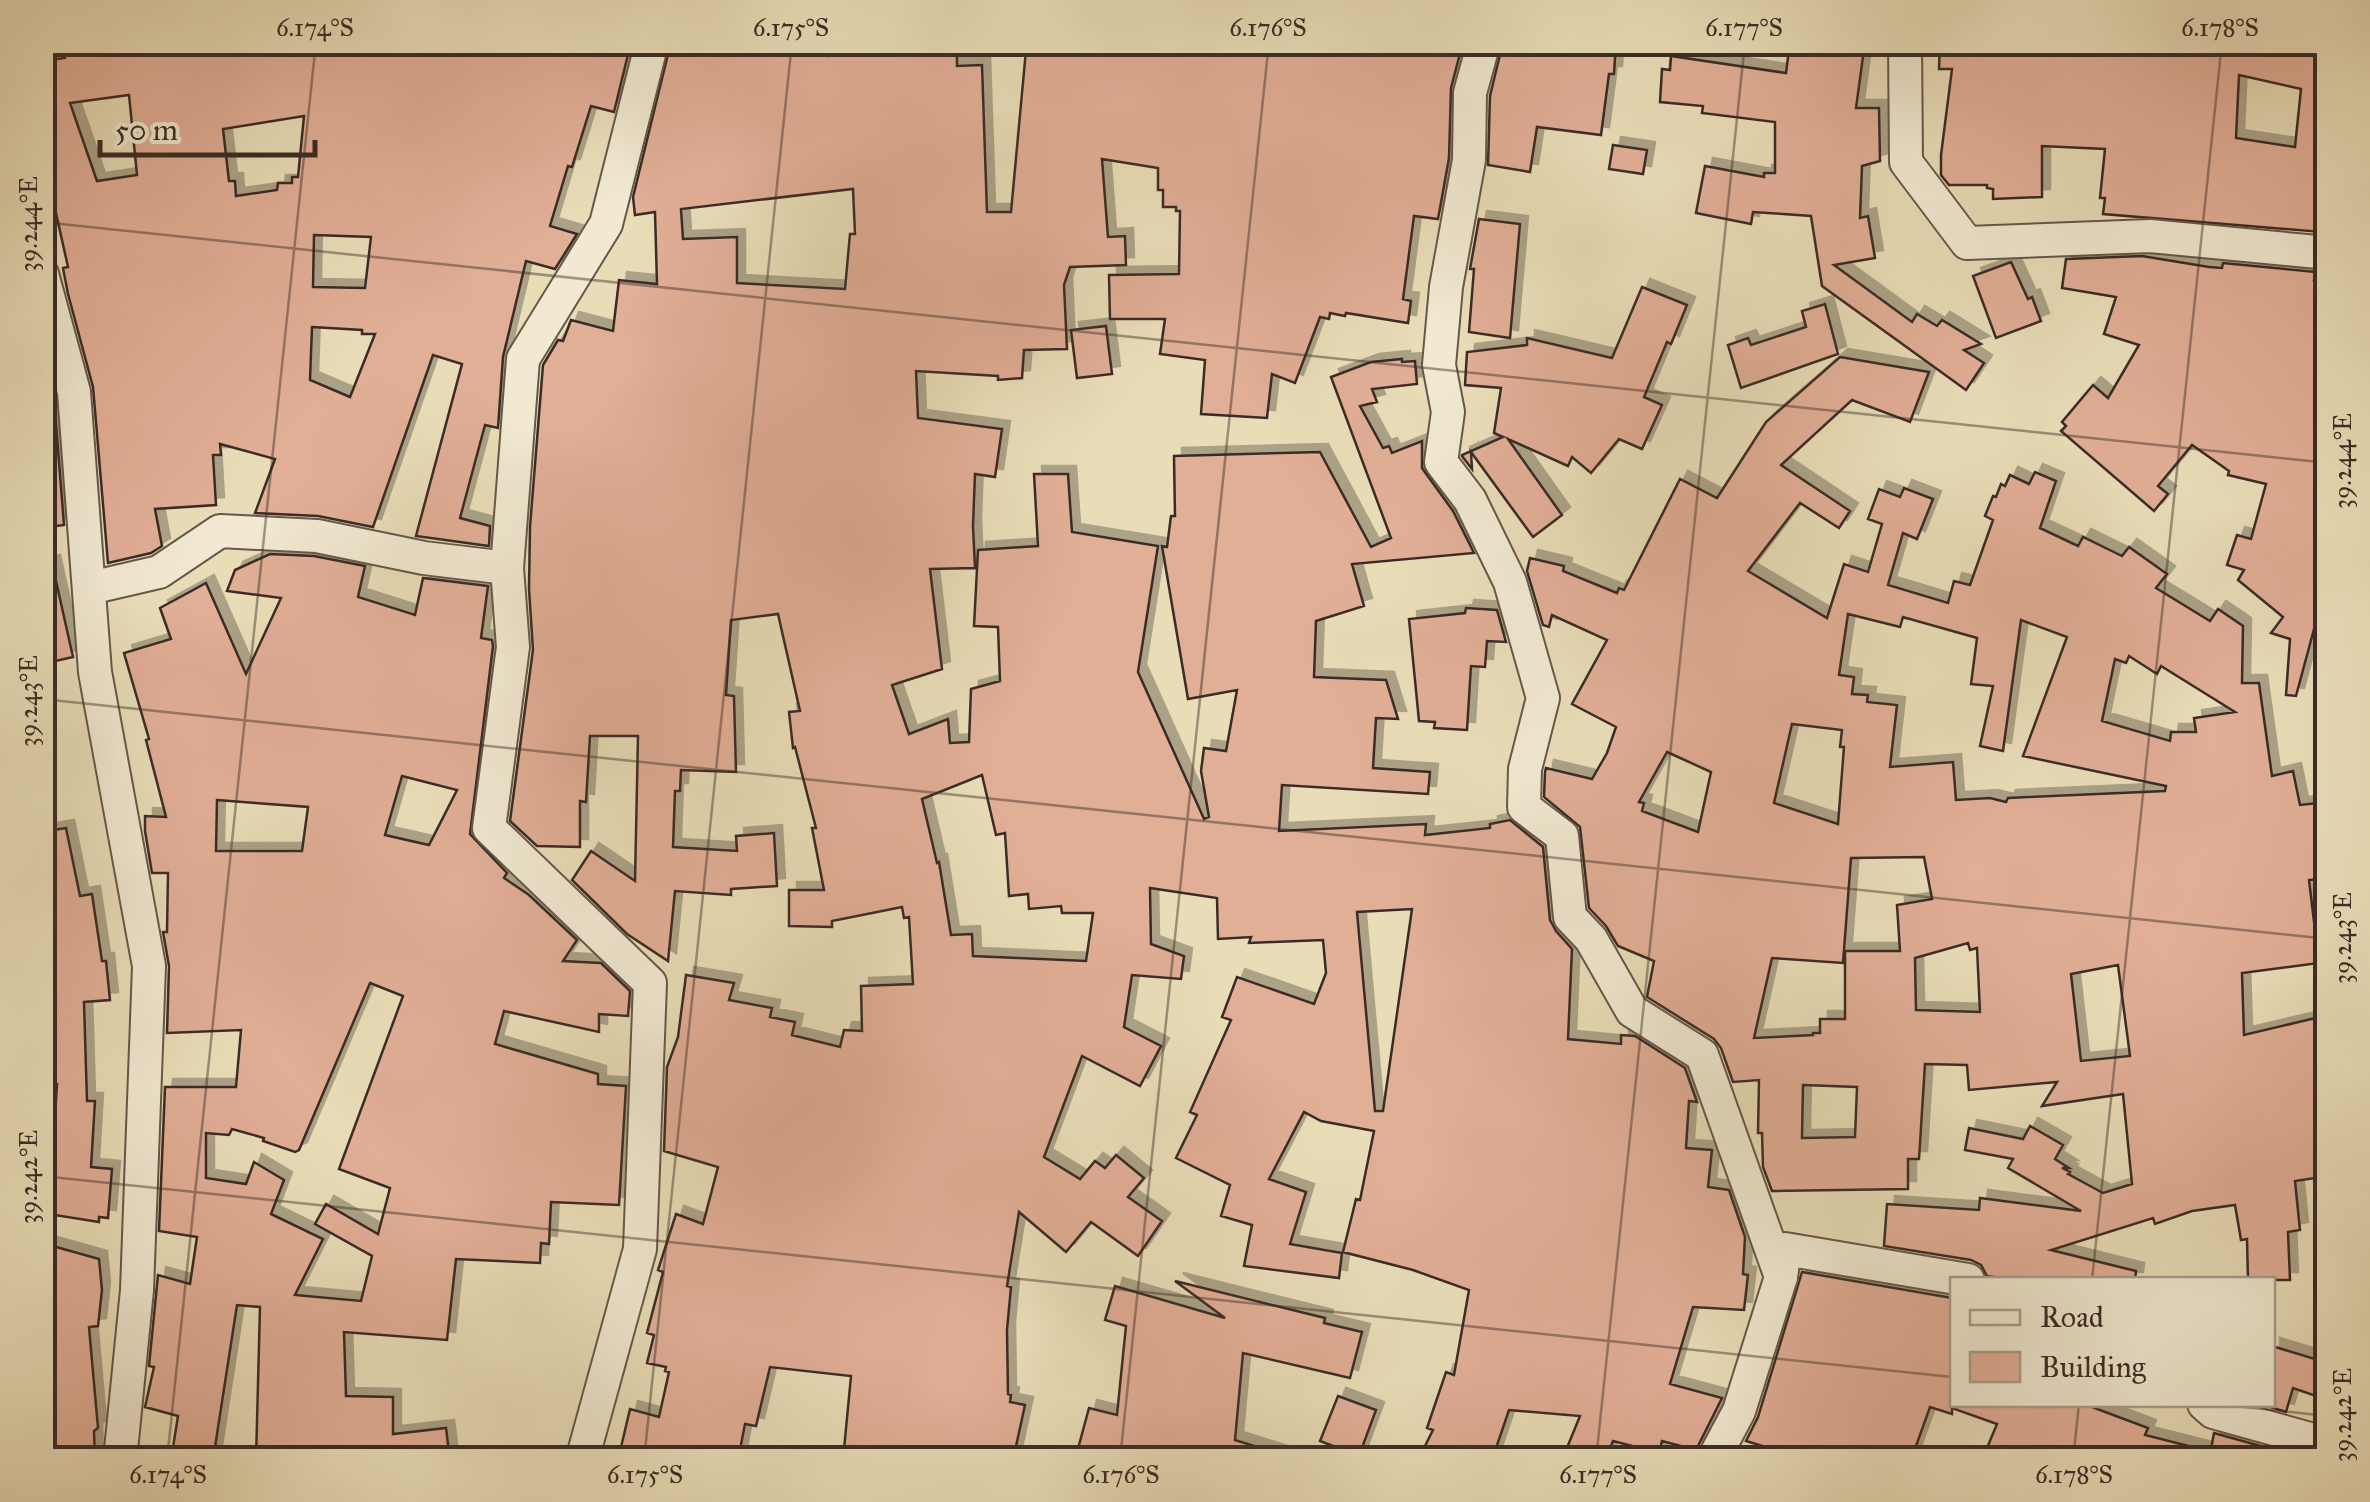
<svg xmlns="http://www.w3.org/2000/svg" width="2370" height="1502" font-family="'IM FELL Great Primer',serif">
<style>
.building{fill:#e1ae96;stroke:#3a2c26;stroke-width:2.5;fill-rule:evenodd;filter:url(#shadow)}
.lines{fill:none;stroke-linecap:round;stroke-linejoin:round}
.minor-casing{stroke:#66584a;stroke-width:36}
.minor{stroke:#f1e9d1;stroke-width:32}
.ticks{fill:none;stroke:#3a2c26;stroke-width:2.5;stroke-opacity:0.45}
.neatline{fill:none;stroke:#3a2c26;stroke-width:4}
.ticks-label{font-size:25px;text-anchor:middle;fill:#3a2c26}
</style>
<defs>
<filter id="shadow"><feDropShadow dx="8" dy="-8" stdDeviation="0" flood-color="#0004"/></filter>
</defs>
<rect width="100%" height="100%" fill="#e9ddb8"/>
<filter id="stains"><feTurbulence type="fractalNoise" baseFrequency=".002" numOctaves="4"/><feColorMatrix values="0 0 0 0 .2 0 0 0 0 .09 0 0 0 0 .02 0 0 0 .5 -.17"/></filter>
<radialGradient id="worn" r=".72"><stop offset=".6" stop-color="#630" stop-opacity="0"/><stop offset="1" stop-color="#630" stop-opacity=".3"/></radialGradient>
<!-- building -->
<g class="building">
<path d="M63,42H631L614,112L591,106L572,167L568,166L550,226L577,234L555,269L526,261L503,357L498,428L485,425L460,518L490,526L489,546L416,536L462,364L433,355L373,527L318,516L255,513L275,459L220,444L221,455H213L216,505L155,509L162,546L151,553L108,563L93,387L68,294L63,268L68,267L50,186L42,189V61L65,58ZM129,95L137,175L97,181L70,103ZM304,116L298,177H292V183H278L277,190L236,196L235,181H229L223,129ZM314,235L371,237L365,288L313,287ZM312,327L362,330V334H375L350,397L310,380Z"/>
<path d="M671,42H827V56L957,49V66L982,65L987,212H1011L1026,50L1076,55L1079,42H1318V46L1363,42H1463L1451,88L1449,158L1438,219L1414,216L1403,299L1411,301L1408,323L1346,313L1345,316L1330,313L1329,319L1320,317L1295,383L1272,374L1267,418L1201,414L1205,360L1160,354L1165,319H1110L1109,275L1179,274L1180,211H1176V207H1163V190H1158V168L1102,159L1108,237L1125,236L1126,265L1070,267L1064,285L1067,349L1024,350L1022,378L998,380V376L916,371L918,418L1002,429L995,477L975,474L973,526L975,568L930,569L942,669L892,685L909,734L948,719L950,743L969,742L971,689L1000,681L998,627L974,626L978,550L1038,546L1034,474H1068L1072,532L1158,546L1138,672L1204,819L1209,817L1201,771L1204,748L1226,751L1237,690L1188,699L1162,546L1167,547L1171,516H1175L1174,456L1320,452L1371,547L1391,538L1331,377L1371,362L1402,359V362L1415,361L1417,384L1372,389L1377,402L1360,406L1383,448L1389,446L1392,453L1422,441V468L1453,511L1474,553L1352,564L1364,606L1316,621L1314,677L1386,680L1398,719L1376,718L1373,768L1430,772L1428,794L1282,785L1279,831L1426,824L1425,835L1490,828V824L1510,820L1543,847L1550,920L1556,931L1572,949L1568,1039L1621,1044V1035L1635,1036L1685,1068L1697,1102L1689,1101L1686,1148L1712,1150L1708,1187L1729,1190L1745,1237L1743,1274L1748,1275L1744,1310L1693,1307L1670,1384L1722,1398L1696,1450L1662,1441L1659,1453L1613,1441L1605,1460H1562L1580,1416L1509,1410L1492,1460H1418L1433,1430L1427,1428L1446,1372L1454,1375L1469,1290L1413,1270L1343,1252L1356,1199L1360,1200L1374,1131L1321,1121L1304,1112L1269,1179L1306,1192L1290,1244L1342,1253L1339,1278L1244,1266L1252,1225L1221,1216L1230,1185L1176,1158L1197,1115L1190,1112L1231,1020L1222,1017L1237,977L1314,1004L1326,973L1323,940L1249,943L1251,937L1218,939L1217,898L1150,888L1151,944L1184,956L1181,979L1132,975L1124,1027L1161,1046L1140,1086L1082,1056L1044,1157L1080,1179L1095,1161L1105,1168L1116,1155L1144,1178L1128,1197L1162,1221L1138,1256L1091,1222L1066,1252L1019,1212L1007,1286L1011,1287L1007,1330L1008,1394L1011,1395L1010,1402L1025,1405L1013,1460H843L851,1376L770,1367L756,1426L745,1424L738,1460H618L630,1409L659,1417L669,1372L665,1371L666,1367L647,1363L654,1335L647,1333L663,1272L658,1270L676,1214L703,1224L718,1167L664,1151L667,1067L678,1037L686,975L734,983L729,1000L772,1008L770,1017L795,1022L792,1035L840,1047L844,1030L862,1031L861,986L913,984L909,917L904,918L902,907L832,921V927L789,926V890H824L812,828H816L795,747L793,748L789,712L800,711L778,614L731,620L726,695L734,696L736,772L681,770L680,791H675L673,847L737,851L736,836L774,833L777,886L731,889V895L675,891L668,961L627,934L572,880L591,851L635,881L638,736H590L586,802L580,801V847L537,846L510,821L533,650L529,589L530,527L543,365L558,340L563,341L571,320L613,331L619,280L657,284L655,212L635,215L633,197ZM853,189L855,234H850L845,289L737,283V237L683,239L681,209ZM982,775L996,835L1005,833L1009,896L1028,894L1029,909L1061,906L1062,913H1093L1086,961L973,956L972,934L951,935L939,862L937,863L922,799ZM1412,909L1383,1111H1375L1357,912Z"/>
<path d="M1503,42H1616L1614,74H1609L1601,135L1537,127L1530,172L1488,165L1490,96Z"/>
<path d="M1790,42H1865L1856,108H1879L1880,161L1862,166L1860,218L1868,216L1875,258L1834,265L1912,322L1917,314L1937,326L1942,320L1981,344L1964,350L1984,363L1966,390L1822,286L1811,216L1753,212L1751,224L1696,213L1705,166L1764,177V173H1775V122L1702,113L1703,106L1660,102L1662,69L1670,70L1671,56L1786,73Z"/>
<path d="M1940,42H2289L2328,51V193L2322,232L2103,214L2105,198H2100L2105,149L2042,146V197L1993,199V189L1987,188V185H1949L1941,175V155L1952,69H1939ZM2239,75L2301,89L2295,147L2236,138Z"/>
<path d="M1613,145L1647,150L1643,174L1609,169Z"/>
<path d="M1479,219L1520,224L1510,338L1469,332L1474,269H1470Z"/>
<path d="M2142,256L2209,267L2222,268L2223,263L2316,272L2314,280L2328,283V577L2296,696L2286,695L2290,639L2271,633L2283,617L2238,580L2244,570L2227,565L2237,535L2251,539L2266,484L2228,475L2229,471L2192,445L2158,486L2168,494L2154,511L2061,431L2066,426L2062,422L2093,385L2108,398L2139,345L2104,334L2116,297L2062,288L2066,259Z"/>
<path d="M2011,262L2028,299L2032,297L2041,321L1996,338L1973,276Z"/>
<path d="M1642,287L1687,305L1671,344L1667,342L1644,397L1662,405L1642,449L1619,439L1591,473L1572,457L1568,466L1508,439L1562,515L1533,537L1471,452L1472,469L1462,456V455L1503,437L1494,433L1501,388L1465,385L1467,352L1527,345V338L1612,358Z"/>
<path d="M1825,304L1838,354L1741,388L1728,345L1748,338L1751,345L1806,327L1802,311Z"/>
<path d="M1106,326L1112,374L1077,378L1071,330Z"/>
<path d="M1840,357L1929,372L1910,422L1852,400L1781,465L1850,511L1839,528L1800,503L1748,571L1827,618L1844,564L1868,572L1882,524L1868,519L1879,489L1900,497L1904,488L1933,499L1917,539L1903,533L1888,585L1948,603L1954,581L1970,585L1993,520L1985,516L1993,496L1996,497L2001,484L2005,486L2010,475L2029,484L2035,472L2056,481L2040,528L2078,546L2083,537L2122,556L2129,547L2167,574L2156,588L2210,621L2218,609L2243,626L2242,683H2259L2272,776L2293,771L2300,805L2328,802V878L2309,880L2319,963L2242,973L2244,1035L2328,1015V1176L2295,1181L2300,1230L2288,1232L2290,1280H2248L2247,1239L2241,1240L2235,1205L2192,1211L2155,1224L2153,1218L2051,1250L2136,1271L2135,1280H2016L1987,1276L1981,1265L1971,1260L1884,1246L1887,1204L1979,1210L1980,1198L2081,1211L2008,1168L2013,1159L1965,1150L1969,1128L2023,1139L2030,1126L2063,1145L2055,1159L2069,1168H2062L2070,1172L2068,1174L2103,1193L2132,1184L2123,1094L2042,1106L2057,1082L1969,1090L1967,1065L1925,1064L1919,1159H1908V1189L1772,1191L1763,1167L1762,1133H1758L1759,1080L1733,1082L1721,1048L1714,1039L1647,997L1654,961L1618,946L1606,926L1589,908L1580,827L1544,797L1545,772L1546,768L1592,779L1607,753L1616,727L1572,704L1607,640L1552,615L1549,627L1543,625L1527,571L1530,558L1564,566L1563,571L1617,593L1619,588L1624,590L1680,479L1717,498L1766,422ZM1848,614L1900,627L1903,617L1977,638L1971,684L1993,686L1980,746L2003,751L2021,620L2067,637L2023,756L2166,786L2165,791L2008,798L2006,802L1990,798L1956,800L1953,762L1890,767L1897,705L1867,702L1868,695L1852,694L1854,677L1839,675ZM2129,656L2157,674L2161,666L2235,712L2194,718L2196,732H2171L2170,741L2102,721L2115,659L2126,663ZM1792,724L1842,730L1840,747H1844L1838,824L1774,803ZM1667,752L1711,772L1698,832L1642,811L1644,803L1639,802ZM1924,857L1932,899L1897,905L1900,951H1845V1019H1820V1033H1813V1035L1754,1038L1772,958L1843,963L1851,858ZM1968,943L1970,950L1977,948L1980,1012L1916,1010L1915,958ZM2118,965L2130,1056L2081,1061L2071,974ZM1803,1085L1857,1087L1855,1137L1802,1138Z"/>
<path d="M42,410L55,411L64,525L42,528Z"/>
<path d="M270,554L314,556L365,566L358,597L415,615L423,578L488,586L481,638L492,640L493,646L470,834L507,873L504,878L529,895L577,940L563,961L601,963L630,991L628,1016L599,1014V1032L504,1011L495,1044L598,1074V1084L626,1086L619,1205L551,1202L549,1244L541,1243L540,1263L456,1259L447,1340L344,1332L346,1396L393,1397V1434L446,1428L450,1460H256L260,1307L237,1305L213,1460H171L178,1416L145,1407L154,1367L149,1366L158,1275L190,1284L197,1237L159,1231L165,1087H236L241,1030L167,1033L169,966L163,932H167L168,873H152L145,831V816L166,817L146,740L149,739L124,653L171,639L160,608L206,583L246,674L281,598L227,591L235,570ZM402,776L457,790L429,845L385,835ZM217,800L308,807L302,851H216ZM370,983L403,996L339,1169L390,1188L378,1234L326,1204L315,1224L372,1256L361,1301L295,1295L323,1239L271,1214L284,1180L254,1162L246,1184L206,1178V1133L229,1135L232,1129L264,1138L263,1141L295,1152L299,1150Z"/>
<path d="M52,563L73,657L42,664V565Z"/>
<path d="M1466,608L1497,610L1506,642L1487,641L1485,667L1471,666L1467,730L1434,728L1435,722L1419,721L1409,619L1465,613Z"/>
<path d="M66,828L80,896L92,894L102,961H106L110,1000L84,1002L87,1101H95L91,1167L112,1169L108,1218L99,1217V1222L42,1213V1164H52L57,1084L45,1085L42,832Z"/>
<path d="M42,1243L99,1259L102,1290L98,1326L89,1327L98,1428L94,1431L95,1460H42Z"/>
<path d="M1802,1272L1952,1298V1404H2084L2148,1428L2145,1435L2208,1451L2207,1460H1982L1997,1424L1952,1408V1414L1930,1407L1911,1460H1808L1746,1441L1758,1417Z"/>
<path d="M1175,1281L1325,1318L1324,1323L1362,1332L1350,1378L1243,1353L1235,1440L1280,1454L1279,1460H1075L1089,1408L1117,1415L1126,1326L1105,1320L1115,1286L1225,1318Z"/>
<path d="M2272,1346L2328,1363V1400L2293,1388L2286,1412L2261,1404H2272Z"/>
<path d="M1338,1396L1376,1410L1359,1456L1320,1441Z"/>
<path d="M2214,1433L2275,1450L2272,1460H2209Z"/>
</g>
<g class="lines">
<defs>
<g id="minor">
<path d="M1484,42L1470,93L1469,160L1446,287L1439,365L1448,412L1441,462L1470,500L1510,582L1543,698L1525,769L1524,807L1562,836L1570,917L1591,939L1632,1011L1702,1055L1781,1277L1739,1411L1713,1460"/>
<path d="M1905,42L1906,162L1967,243L2150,236L2328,253"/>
<path d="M42,274L74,392L95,672L149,966L137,1290L120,1460"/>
<path d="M90,588L159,572L220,531L317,536L424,558L507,568"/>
<path d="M1781,1277L1785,1249L1968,1280"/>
<path d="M2204,1404L2213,1412L2328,1444"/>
<path d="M582,1460L640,1249L650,983L489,828L513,647L507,568L523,359L606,224L652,42"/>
</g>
</defs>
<!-- minor casing -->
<use href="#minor" class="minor-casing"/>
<!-- minor -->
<use href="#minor" class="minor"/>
</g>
<!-- ticks -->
<path class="ticks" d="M42,222L2328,463M42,699L2328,939M42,1176L1952,1377M2092,1280L2222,42M2216,1404L2328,1416M167,1460L316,42M644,1460L792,42M1120,1460L1269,42M1596,1460L1745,42M2073,1460L2079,1404"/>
<!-- margin -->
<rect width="2370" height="1502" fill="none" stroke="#e9ddb8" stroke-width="110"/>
<!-- legend -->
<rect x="1950" y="1277" width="325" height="130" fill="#f1e9d1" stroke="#a89d8d" stroke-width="2.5"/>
<rect x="1970" y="1310" width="50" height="15" fill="#f1e9d1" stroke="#a89d8d" stroke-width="2.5"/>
<text x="2040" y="1327" font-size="30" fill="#3a2c26">Road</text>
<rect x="1970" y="1352" width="50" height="30" fill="#e1ae96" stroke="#a89d8d" stroke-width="2.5"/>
<text x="2040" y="1377" font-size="30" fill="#3a2c26">Building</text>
<!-- scale -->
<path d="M100 140v15h215v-15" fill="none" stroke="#3a2c26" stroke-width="5"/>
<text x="115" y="140" font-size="30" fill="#3a2c26" stroke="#f1e9d1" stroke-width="8" paint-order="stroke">50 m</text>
<rect x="55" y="55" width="2260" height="1392" class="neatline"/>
<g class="ticks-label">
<text x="315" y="36">6.174°S</text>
<text x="791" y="36">6.175°S</text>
<text x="1268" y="36">6.176°S</text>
<text x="1744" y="36">6.177°S</text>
<text x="2220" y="36">6.178°S</text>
<text transform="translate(28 224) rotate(-90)" y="9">39.244°E</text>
<text transform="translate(2342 461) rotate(-90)" y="9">39.244°E</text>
<text transform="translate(28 701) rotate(-90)" y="9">39.243°E</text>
<text transform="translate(2342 938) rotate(-90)" y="9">39.243°E</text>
<text transform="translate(28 1177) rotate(-90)" y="9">39.242°E</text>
<text transform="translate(2342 1415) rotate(-90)" y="9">39.242°E</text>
<text x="168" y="1483">6.174°S</text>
<text x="645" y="1483">6.175°S</text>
<text x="1121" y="1483">6.176°S</text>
<text x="1598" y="1483">6.177°S</text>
<text x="2074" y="1483">6.178°S</text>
</g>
<rect width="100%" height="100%" filter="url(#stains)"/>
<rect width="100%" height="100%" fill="url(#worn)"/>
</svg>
